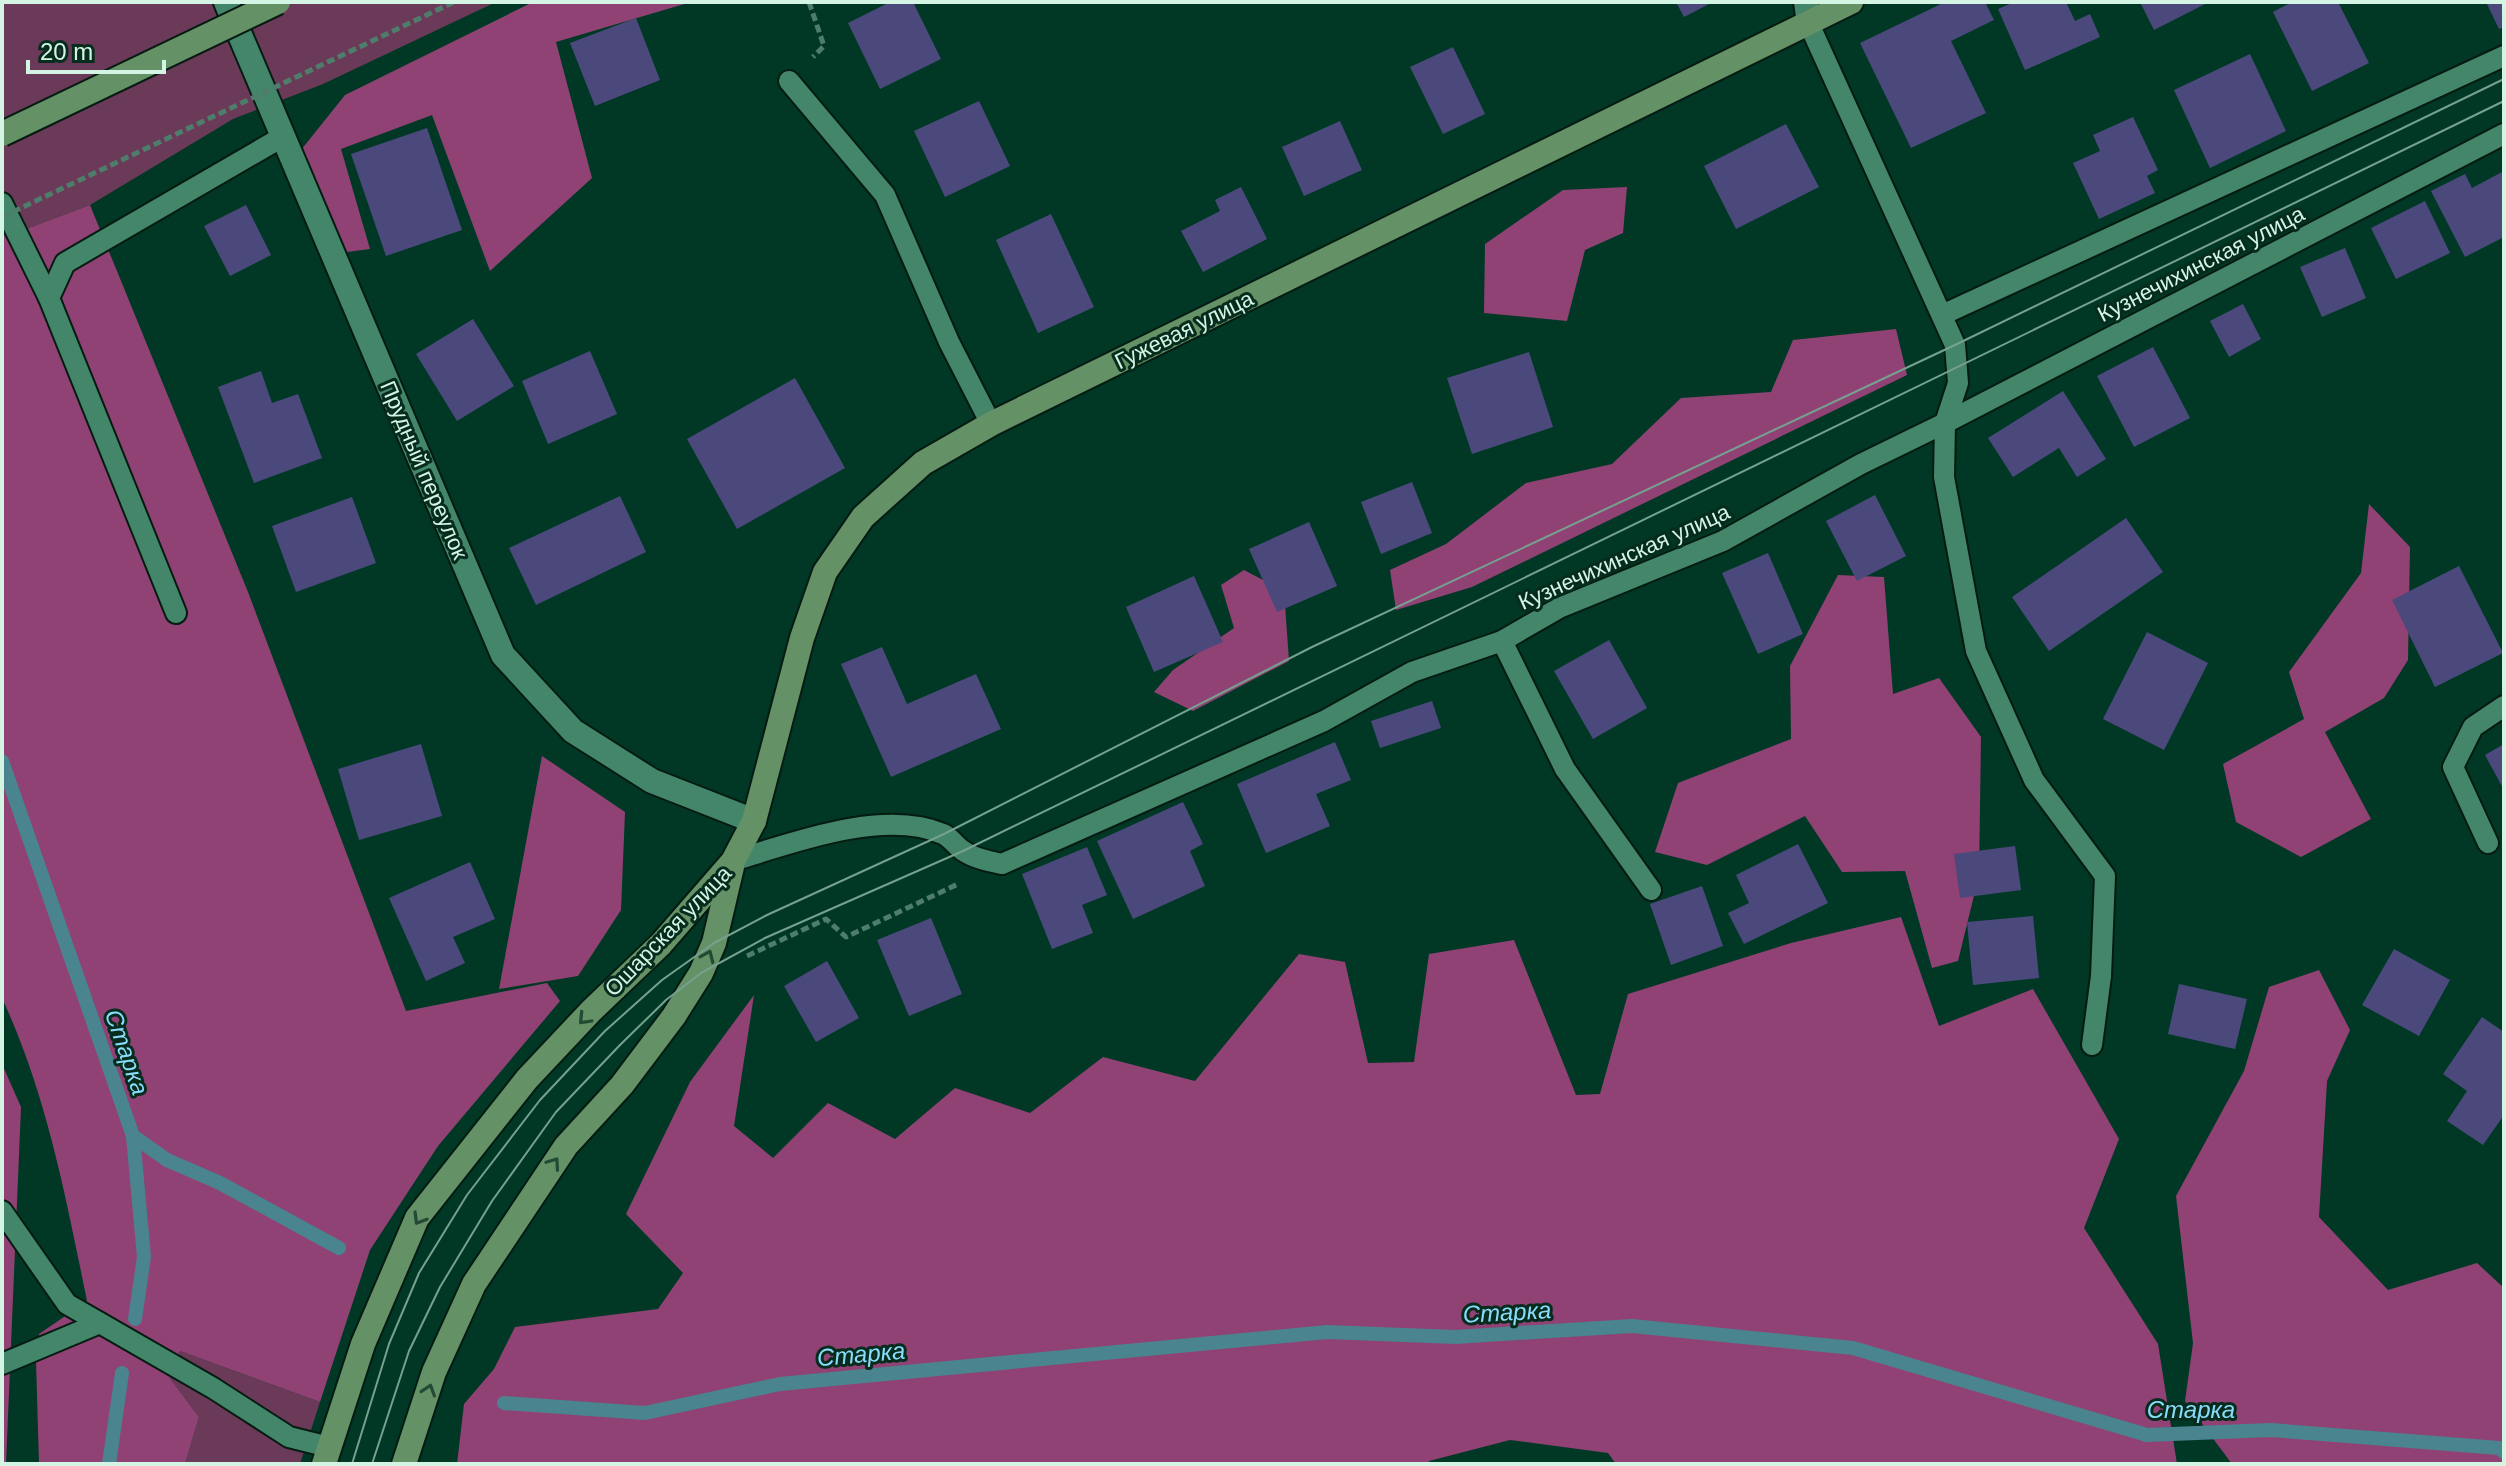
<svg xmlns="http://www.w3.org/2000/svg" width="2506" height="1466" font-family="Arial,sans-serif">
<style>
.green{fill:#6b3a58}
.forest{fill:#914274}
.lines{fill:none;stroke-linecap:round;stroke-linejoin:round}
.stream{stroke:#49848f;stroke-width:14}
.building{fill:#4b497c}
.lane-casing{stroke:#061b12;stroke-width:24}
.street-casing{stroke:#061b12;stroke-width:28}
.secondary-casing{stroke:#061b12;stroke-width:28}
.path{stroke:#4e7d6b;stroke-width:5;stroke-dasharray:8 4;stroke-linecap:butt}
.lane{stroke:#43866a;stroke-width:20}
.street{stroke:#43866a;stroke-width:24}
.secondary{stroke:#659166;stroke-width:24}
.tram{stroke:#76a18f;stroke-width:2}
.secondary-bridge-casing{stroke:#061b12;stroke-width:28;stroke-linecap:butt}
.path-bridge{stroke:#4e7d6b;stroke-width:5;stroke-dasharray:8 4;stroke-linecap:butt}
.secondary-bridge{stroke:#659166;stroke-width:24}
.oneway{stroke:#224a34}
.labels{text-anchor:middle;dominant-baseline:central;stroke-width:6;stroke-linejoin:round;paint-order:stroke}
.street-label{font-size:22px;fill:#d4f5e4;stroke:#062c1e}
.water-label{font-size:24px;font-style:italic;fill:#89dcfa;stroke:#062c1e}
</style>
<rect width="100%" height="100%" fill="#003825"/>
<!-- green -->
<g class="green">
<path d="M2,2H496L323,84L233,119L90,205L2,238Z"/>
<path d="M180,1351L320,1402L300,1464H185L199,1417L169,1377Z"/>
</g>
<!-- forest -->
<g class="forest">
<path d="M533,2H691L556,42L592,178L490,271L432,115L341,149L370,249L347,252L301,150L345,95Z"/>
<path d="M1627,187L1623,233L1585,250L1567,321L1484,313L1485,244L1563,190Z"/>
<path d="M90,205L248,592L406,1011L547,983L560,1001L438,1146L370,1250L320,1402L180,1351L169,1377L199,1417L185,1464H39L36,1361L39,1334L87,1301C66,1198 47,1095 2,998V238Z"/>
<path d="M1896,329L1907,375L1472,587L1396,610L1390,570L1446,544L1526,483L1612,464L1681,398L1771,392L1793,340Z"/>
<path d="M2369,504L2410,547L2408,660L2384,698L2325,732L2371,819L2301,857L2236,822L2223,764L2304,719L2289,672L2361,573Z"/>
<path d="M1244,570L1284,591L1289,661L1193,711L1154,692L1173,670L1234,628L1221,585Z"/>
<path d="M1838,575L1884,577L1893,694L1939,678L1981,737L1979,875L1958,961L1932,968L1905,871L1842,872L1805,816L1707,865L1655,852L1678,783L1791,739L1790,666Z"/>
<path d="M542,756L625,812L621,910L578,976L499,989Z"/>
<path d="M1901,917L1939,1026L2033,989L2119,1139L2084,1228L2158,1344L2177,1464H1616L1608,1453L1510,1440L1429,1461L1428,1464H457L464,1404L494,1369L515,1327L658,1309L683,1273L626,1214L690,1082L754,995L734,1126L773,1158L828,1103L895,1139L955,1088L1030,1113L1103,1057L1195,1081L1299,954L1345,962L1368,1063L1414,1062L1429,954L1514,940L1576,1095L1600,1094L1628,994L1791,943Z"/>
<path d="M2319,970L2350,1030L2327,1081L2319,1217L2388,1290L2477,1263L2504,1288V1464H2232L2185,1401L2193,1343L2176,1196L2244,1071L2269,987Z"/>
<path d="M2,1064L21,1107L6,1464H2Z"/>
</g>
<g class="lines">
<!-- stream -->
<g class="stream">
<path d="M2,761L133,1136L167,1160L220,1183L339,1248"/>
<path d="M133,1136L144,1257L135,1319"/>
<path d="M504,1403L645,1413L780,1384L1327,1332L1455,1337L1632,1326L1853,1348L2147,1435L2271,1430L2499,1448L2504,1452"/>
<path d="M109,1464L122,1373"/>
</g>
</g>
<!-- building -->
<g class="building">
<path d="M890,2H913L941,59L880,89L848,23Z"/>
<path d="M1676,2H1713L1684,17Z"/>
<path d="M1945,2H1985L1994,20L1951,41L1986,113L1911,148L1860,43Z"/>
<path d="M2014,2H2066L2075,21L2090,14L2100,37L2025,70L1998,9Z"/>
<path d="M2140,2H2209L2154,30Z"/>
<path d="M2292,2H2338L2369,63L2312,91L2273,12Z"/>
<path d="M2486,2H2504V27L2499,29Z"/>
<path d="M636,18L660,80L595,106L570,43Z"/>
<path d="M1453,47L1485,114L1443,134L1410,67Z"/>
<path d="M2250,54L2286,131L2210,168L2174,90Z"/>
<path d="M979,101L1010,166L945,197L914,131Z"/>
<path d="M2133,117L2158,170L2147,176L2155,193L2099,219L2073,163L2100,151L2093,135Z"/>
<path d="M1340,121L1362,170L1304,196L1282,147Z"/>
<path d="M1786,124L1819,187L1736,229L1704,166Z"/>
<path d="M427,128L462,230L386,256L351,154Z"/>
<path d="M2504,171V237L2465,257L2431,191L2465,174L2472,188Z"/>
<path d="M1241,187L1267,239L1203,272L1181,231L1220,211L1215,200Z"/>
<path d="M2425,201L2450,253L2396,279L2371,228Z"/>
<path d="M246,205L271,255L230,276L204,226Z"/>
<path d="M1051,214L1094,307L1038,333L996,240Z"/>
<path d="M2345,248L2366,298L2322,317L2300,267Z"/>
<path d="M2243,304L2261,339L2229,357L2210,321Z"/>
<path d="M473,319L514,386L457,421L416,354Z"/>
<path d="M2153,347L2190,418L2134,447L2097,376Z"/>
<path d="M590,351L617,414L548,444L522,381Z"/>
<path d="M1529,352L1553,427L1472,454L1447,378Z"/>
<path d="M261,371L272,403L298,394L322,458L254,483L218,387Z"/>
<path d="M795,378L845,468L737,529L687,439Z"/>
<path d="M2063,391L2106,459L2077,477L2059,448L2013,477L1988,438Z"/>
<path d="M1412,482L1432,533L1381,554L1361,502Z"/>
<path d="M1875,495L1906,556L1857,581L1826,521Z"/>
<path d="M620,496L646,552L536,605L509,548Z"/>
<path d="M352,497L376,563L296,592L272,526Z"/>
<path d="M2126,518L2163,572L2049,651L2012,597Z"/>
<path d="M1309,522L1337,586L1277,612L1249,549Z"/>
<path d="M1768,553L1803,634L1758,654L1722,573Z"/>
<path d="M2459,566L2503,653L2435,687L2392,600Z"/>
<path d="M1194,576L1223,642L1154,672L1126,607Z"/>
<path d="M2147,632L2208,663L2164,750L2103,719Z"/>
<path d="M1609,640L1647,708L1593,739L1554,671Z"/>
<path d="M882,647L907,704L976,674L1001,729L891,777L841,664Z"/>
<path d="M1432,701L1441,728L1380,748L1371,721Z"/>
<path d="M1335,742L1351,780L1316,794L1330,826L1266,853L1237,784Z"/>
<path d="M421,744L442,816L359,840L338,769Z"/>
<path d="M2504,744V790L2485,755Z"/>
<path d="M1183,802L1203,844L1190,851L1205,886L1133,919L1097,841Z"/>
<path d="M1798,844L1828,903L1744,944L1728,913L1749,903L1736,875Z"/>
<path d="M2015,846L2021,890L1960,898L1954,854Z"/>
<path d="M1087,847L1107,895L1082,905L1093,933L1052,949L1022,874Z"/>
<path d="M470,862L495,919L453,937L465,963L426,981L389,898Z"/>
<path d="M1702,886L1723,946L1671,965L1650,904Z"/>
<path d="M2033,916L2039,978L1973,985L1967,922Z"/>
<path d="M931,918L962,994L909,1016L877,940Z"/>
<path d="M2394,949L2450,980L2419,1036L2362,1005Z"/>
<path d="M827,961L859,1018L816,1042L784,986Z"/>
<path d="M2179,984L2247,999L2235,1049L2168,1034Z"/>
<path d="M2482,1017L2504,1032V1115L2483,1145L2447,1121L2467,1091L2443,1074Z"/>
</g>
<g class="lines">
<defs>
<g id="lane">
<path d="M1809,24L1955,345L1958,383L1945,423L1944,477L1976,651L2034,780L2105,876L2101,976L2092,1045"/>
<path d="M789,81L885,195L949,342L991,424"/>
<path d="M2,203L49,298"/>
<path d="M1942,315L2504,56"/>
<path d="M176,613L49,298L65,263L284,136"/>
<path d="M1502,641L1565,769L1651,890"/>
<path d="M2488,843L2453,767L2473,727L2504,706"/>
<path d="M733,861C791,843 884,808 943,834C950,837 955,845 962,850C973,858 988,861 1002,864L1324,721L1412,672L1502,641L1559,608L1723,541L1861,464L1945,423L2504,134"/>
<path d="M2,1211L67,1304L213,1388L289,1437L329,1447"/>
<path d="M2,1364L100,1323"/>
</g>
<g id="street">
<path d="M226,2L503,655L573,731L652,781L754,821"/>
<path d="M1806,2L1809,24"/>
</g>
<g id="secondary">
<path d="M324,1464L363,1344L417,1218L527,1079L591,1011L661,944L733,861L754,821L802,638L825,572L863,517L923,463L991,424L1851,2"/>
<path d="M404,1464L434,1372L474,1284L566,1146L622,1085L674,1016L701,973L714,943L732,867"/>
</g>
</defs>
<!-- lane casing -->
<use href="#lane" class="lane-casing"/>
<!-- street casing -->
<use href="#street" class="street-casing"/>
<!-- secondary casing -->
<use href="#secondary" class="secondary-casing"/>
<!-- path -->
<g class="path">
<path d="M809,2L824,46L813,57"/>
<path d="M747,956L826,919L846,937L958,884"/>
</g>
<!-- lane -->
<use href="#lane" class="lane"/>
<!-- street -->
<use href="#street" class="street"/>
<!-- secondary -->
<use href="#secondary" class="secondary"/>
<!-- tram -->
<g class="tram">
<path d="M352,1464L389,1344L419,1273L467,1195L540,1100L605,1031L662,980L714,943L767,915L944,834L1312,647L1955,345L2504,79"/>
<path d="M372,1464L409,1351L440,1287L492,1201L556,1112L620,1045L666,1000L701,973L765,938L963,851L2504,101"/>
</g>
<defs>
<path id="secondary-bridge" d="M2,134L278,2"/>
</defs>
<!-- secondary-bridge casing -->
<use href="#secondary-bridge" class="secondary-bridge-casing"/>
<!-- path-bridge -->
<path class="path-bridge" d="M2,217L454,2"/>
<!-- secondary-bridge -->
<use href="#secondary-bridge" class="secondary-bridge"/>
</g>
<!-- one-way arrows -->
<defs><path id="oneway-chevron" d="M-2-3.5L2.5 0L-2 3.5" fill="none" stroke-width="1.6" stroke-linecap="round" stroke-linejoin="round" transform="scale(2)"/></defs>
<g class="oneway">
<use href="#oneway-chevron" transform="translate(708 956) rotate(-66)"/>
<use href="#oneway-chevron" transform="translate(584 1019) rotate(134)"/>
<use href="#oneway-chevron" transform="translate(554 1163) rotate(-55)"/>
<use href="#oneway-chevron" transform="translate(419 1219) rotate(121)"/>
<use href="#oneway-chevron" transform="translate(429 1390) rotate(-72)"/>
</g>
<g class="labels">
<!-- street labels -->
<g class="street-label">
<text transform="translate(2201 264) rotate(-27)">Кузнечихинская улица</text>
<text transform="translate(1184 330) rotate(-26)">Гужевая улица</text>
<text transform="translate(424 470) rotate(67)">Прудный переулок</text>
<text transform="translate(1624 557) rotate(-24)">Кузнечихинская улица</text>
<text transform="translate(668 931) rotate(-46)">Ошарская улица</text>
</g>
<!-- water labels -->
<g class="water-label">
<text transform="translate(127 1052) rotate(71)">Старка</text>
<text transform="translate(1507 1312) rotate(-3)">Старка</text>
<text transform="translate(861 1354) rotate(-5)">Старка</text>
<text x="2191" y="1409">Старка</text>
</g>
</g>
<!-- border -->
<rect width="2506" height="1466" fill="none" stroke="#d4f5e4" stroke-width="8"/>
<!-- scale -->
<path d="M28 60v12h136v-12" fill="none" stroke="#d4f5e4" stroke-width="4"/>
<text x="40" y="60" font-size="24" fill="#d4f5e4" stroke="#062c1e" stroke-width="6" paint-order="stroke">20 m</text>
</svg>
